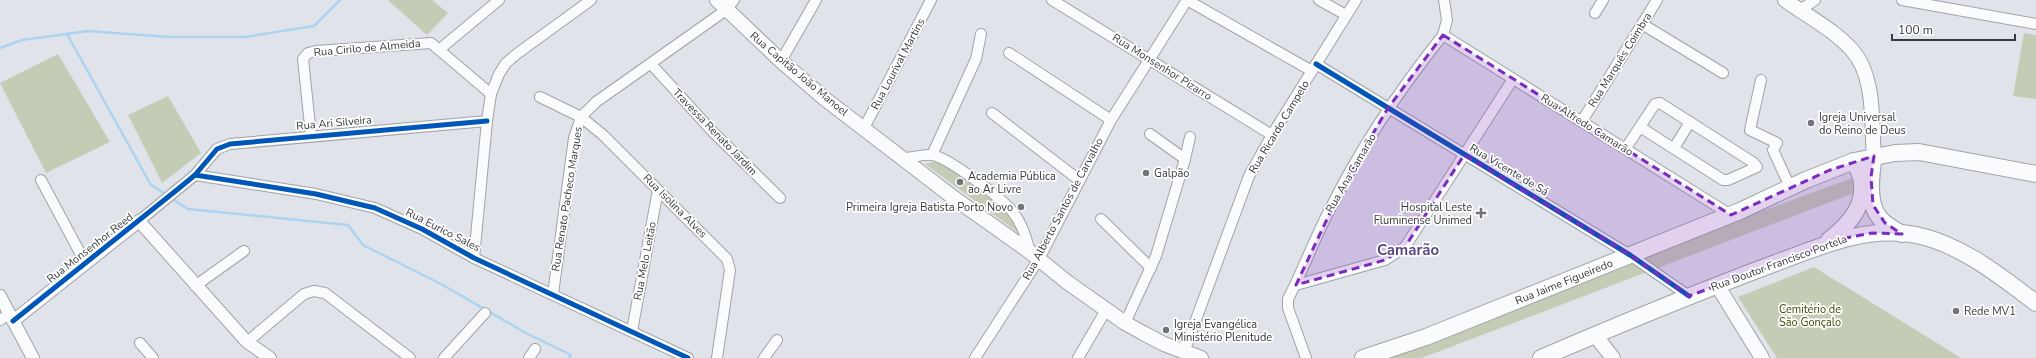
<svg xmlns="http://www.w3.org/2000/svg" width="2036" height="358" font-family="'Nunito Sans',sans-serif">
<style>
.green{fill:#c5ccb6}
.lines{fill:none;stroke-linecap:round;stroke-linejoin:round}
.stream{stroke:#acd4f2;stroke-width:2.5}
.minor-casing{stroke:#a1a3a7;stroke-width:12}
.tertiary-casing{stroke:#a1a3a7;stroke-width:14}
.secondary-casing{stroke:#a1a3a7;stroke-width:16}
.primary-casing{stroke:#a1a3a7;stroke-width:18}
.minor{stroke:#fafbfc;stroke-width:10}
.tertiary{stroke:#fafbfc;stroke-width:12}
.secondary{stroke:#fafbfc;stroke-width:14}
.primary{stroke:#fafbfc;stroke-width:16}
.cycleway-casing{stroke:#fff;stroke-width:8}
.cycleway{stroke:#0057b8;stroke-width:5}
.marked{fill:#7b2cbf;fill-opacity:0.2;stroke:#7b2cbf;stroke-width:3;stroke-dasharray:8 5;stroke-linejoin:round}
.poi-dot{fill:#72747a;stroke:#fff;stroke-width:1.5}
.labels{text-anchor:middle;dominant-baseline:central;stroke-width:3.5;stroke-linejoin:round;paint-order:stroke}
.street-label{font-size:11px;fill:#37393d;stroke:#fff}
.poi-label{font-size:11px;fill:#37393d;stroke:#fff;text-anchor:start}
.park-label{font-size:11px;fill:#3f4a02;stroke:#fff}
.district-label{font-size:15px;font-weight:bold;fill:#584886;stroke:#fff}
</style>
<rect width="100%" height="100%" fill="#e0e3ea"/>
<!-- green -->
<g class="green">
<path d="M388,0H432L448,13L427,35Z"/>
<path d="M2024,33L2036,35V99L2013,96Z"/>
<path d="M58,54L110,142L46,173L0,83Z"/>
<path d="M168,96L201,153L162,183L128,115Z"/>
<path d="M938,161C968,181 1004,200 1020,234L925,164Z"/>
<path d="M1858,176L1862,190L1427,356L1421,358H1362Z"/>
<path d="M1814,267L1961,358H1777L1738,297Z"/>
</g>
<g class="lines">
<!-- stream -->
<g class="stream">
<path d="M67,34L151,185L167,195"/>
<path d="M0,48L22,40L88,31L168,37H245L314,26L340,0"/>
<path d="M171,198L188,209L348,225L363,245L441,284L526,333L571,355L569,358"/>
</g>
<defs>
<g id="minor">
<path d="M1052,0L1272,135"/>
<path d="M1187,0L1312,71"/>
<path d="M1319,0L1346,15"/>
<path d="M1902,0L2036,24"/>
<path d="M1800,10L1815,0"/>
<path d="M1595,13L1603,0"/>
<path d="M1642,24L1723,73"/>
<path d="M1443,35L1731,215"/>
<path d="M440,49L499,0"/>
<path d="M1009,53L1111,120"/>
<path d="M781,61L816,0"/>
<path d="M1316,64L1630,255L1689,296"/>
<path d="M652,65L712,131L780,198"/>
<path d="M1761,80L1750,130L1777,143L1773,150L1790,187"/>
<path d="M540,97L581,117L603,135L727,259L730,270L717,358"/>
<path d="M992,113L1079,180"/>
<path d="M1582,121L1657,0"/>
<path d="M864,128L931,0"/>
<path d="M311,135L303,59L308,53L316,51L431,43L491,94"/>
<path d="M1626,148L1655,104L1660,103L1754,163L1757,167L1728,180H1723L1640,127"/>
<path d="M1674,148L1690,122"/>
<path d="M932,155L976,59L981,34"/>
<path d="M904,158C913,158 923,154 932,155C948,157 1001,198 1012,211C1022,223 1026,237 1030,252"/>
<path d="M1185,159L1190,137"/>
<path d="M195,175L316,194L375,208L422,229L474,258L688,358"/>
<path d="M41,180L86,264"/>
<path d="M1101,219L1151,268"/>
<path d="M139,221L195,175L217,149L230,144L487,121"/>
<path d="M474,258L487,121L491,94L499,74L506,63L518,53L591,0"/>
<path d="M1296,285L1385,260L1405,247L1513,79"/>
<path d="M195,286L244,251"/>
<path d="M553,294L574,138L581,117L596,102L726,10L734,0"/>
<path d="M0,320L9,314"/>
<path d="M1125,323L1156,256L1185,159L1150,134"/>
<path d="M632,331L658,190"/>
<path d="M247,342L304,294L314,291L325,293L410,358"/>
<path d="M140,343L153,358"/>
<path d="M1184,352L1249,176L1272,135L1356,0"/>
<path d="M444,358L485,313"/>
<path d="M529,358L535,349"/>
<path d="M764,358L777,340"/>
<path d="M975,358L1039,259L1111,120L1187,0"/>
<path d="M1078,358L1106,310"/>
<path d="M1306,358L1288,308V299C1303,270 1314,240 1329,211C1360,148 1400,89 1443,35L1447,20L1444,0"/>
</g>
<g id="tertiary">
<path d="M0,296L33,358"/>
<path d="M13,321L139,221L247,342L270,358"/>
</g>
<g id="secondary">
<path d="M717,0L781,61L825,99L954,198L1030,252L1067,282L1125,323L1143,333L1164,344L1201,358"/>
<path d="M1785,0C1807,16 1833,29 1852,50C1876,77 1871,123 1874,156"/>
<path d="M1717,285L1762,358"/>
<path d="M1595,335L1613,358"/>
</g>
<g id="primary">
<path d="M1874,156C1871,174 1867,202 1879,217C1885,225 1894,229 1902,234"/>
<path d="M1829,240C1846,227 1865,208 1862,184C1862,176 1857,168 1854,161"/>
<path d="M1363,358L1426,337L1740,211L1806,180L1854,161L1895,153L1919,152L2036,174"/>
<path d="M1541,358C1618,325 1695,293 1773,264C1819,247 1866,225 1916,235C1961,244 2000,276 2036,303"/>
</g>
</defs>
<!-- minor casing -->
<use href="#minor" class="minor-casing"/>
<!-- tertiary casing -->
<use href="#tertiary" class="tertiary-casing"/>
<!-- secondary casing -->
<use href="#secondary" class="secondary-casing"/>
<!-- primary casing -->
<use href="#primary" class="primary-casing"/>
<!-- minor -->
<use href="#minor" class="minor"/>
<!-- tertiary -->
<use href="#tertiary" class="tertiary"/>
<!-- secondary -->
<use href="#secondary" class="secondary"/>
<!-- primary -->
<use href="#primary" class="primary"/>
<defs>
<g id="cycleway">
<path d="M1316,64L1630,255L1689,296"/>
<path d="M195,175L316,194L375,208L422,229L474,258L688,358"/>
<path d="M13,321L178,189L195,175L217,149L230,144L487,121"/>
</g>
</defs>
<!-- cycleway casing -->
<use href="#cycleway" class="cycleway-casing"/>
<!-- cycleway -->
<use href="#cycleway" class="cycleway"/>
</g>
<!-- marked area -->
<path class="marked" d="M1443,35L1731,215L1830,170L1874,156L1871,177L1873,205L1885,223L1902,234L1872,233L1846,238L1689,296L1630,255L1464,155L1405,247L1385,260L1296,285L1345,181L1388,108Z"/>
<!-- markers -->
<g class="poi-dot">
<circle cx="1811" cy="123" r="4"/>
<circle cx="1146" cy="173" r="4"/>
<circle cx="960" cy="182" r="4"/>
<circle cx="1021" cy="207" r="4"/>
<path d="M1479 207h4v4h4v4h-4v4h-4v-4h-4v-4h4z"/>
<circle cx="1956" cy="311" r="4"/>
<circle cx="1166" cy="330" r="4"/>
</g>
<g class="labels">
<!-- street labels -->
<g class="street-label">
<text transform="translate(367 48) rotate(-5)">Rua Cirilo de Almeida</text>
<text transform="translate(1620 60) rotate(-58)">Rua Marquês Coimbra</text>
<text transform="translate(898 64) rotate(-62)">Rua Lourival Martins</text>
<text transform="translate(1162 67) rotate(32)">Rua Monsenhor Pizarro</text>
<text transform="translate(799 74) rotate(40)">Rua Capitão João Manoel</text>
<text transform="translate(334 123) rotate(-5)">Rua Ari Silveira</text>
<text transform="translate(1587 125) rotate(32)">Rua Alfredo Camarão</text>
<text transform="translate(1279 127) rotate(-59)">Rua Ricardo Campelo</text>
<text transform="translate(715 132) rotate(46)">Travessa Renato Jardim</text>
<text transform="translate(1509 170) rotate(31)">Rua Vicente de Sá</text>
<text transform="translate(1351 173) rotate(-60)">Rua Ana Camarão</text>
<text transform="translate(567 199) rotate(-81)">Rua Renato Pacheco Marques</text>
<text transform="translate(675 206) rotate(45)">Rua Isolina Alves</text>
<text transform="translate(1063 209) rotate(-62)">Rua Alberto Santos de Carvalho</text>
<text transform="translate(443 230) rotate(27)">Rua Eurico Sales</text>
<text transform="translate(90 248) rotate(-38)">Rua Monsenhor Reed</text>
<text transform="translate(645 261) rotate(-79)">Rua Melo Leitão</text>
<text transform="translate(1779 263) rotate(-20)">Rua Doutor Francisco Portela</text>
<text transform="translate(1564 282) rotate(-22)">Rua Jaime Figueiredo</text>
</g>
<!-- poi labels -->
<g class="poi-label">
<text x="1819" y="117">Igreja Universal<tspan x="1819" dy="13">do Reino de Deus</tspan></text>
<text x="1154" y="173">Galpão</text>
<text x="968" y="176">Academia Pública<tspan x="968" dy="13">ao Ar Livre</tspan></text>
<text x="1013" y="207" text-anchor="end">Primeira Igreja Batista Porto Novo</text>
<text x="1472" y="207" text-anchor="end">Hospital Leste<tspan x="1472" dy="13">Fluminense Unimed</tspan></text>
<text x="1964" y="311">Rede MV1</text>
<text x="1174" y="324">Igreja Evangélica<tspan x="1174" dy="13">Ministério Plenitude</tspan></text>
</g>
<!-- park labels -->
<g class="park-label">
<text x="1810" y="309">Cemitério de<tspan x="1810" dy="13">São Gonçalo</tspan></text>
</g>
<!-- district labels -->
<g class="district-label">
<text x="1408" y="250">Camarão</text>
</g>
</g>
<!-- scale -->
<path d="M1892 34v6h123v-6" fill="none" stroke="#37393d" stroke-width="2"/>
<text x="1898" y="34" font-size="12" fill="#37393d" stroke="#ffffff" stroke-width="3" paint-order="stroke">100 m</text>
</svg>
